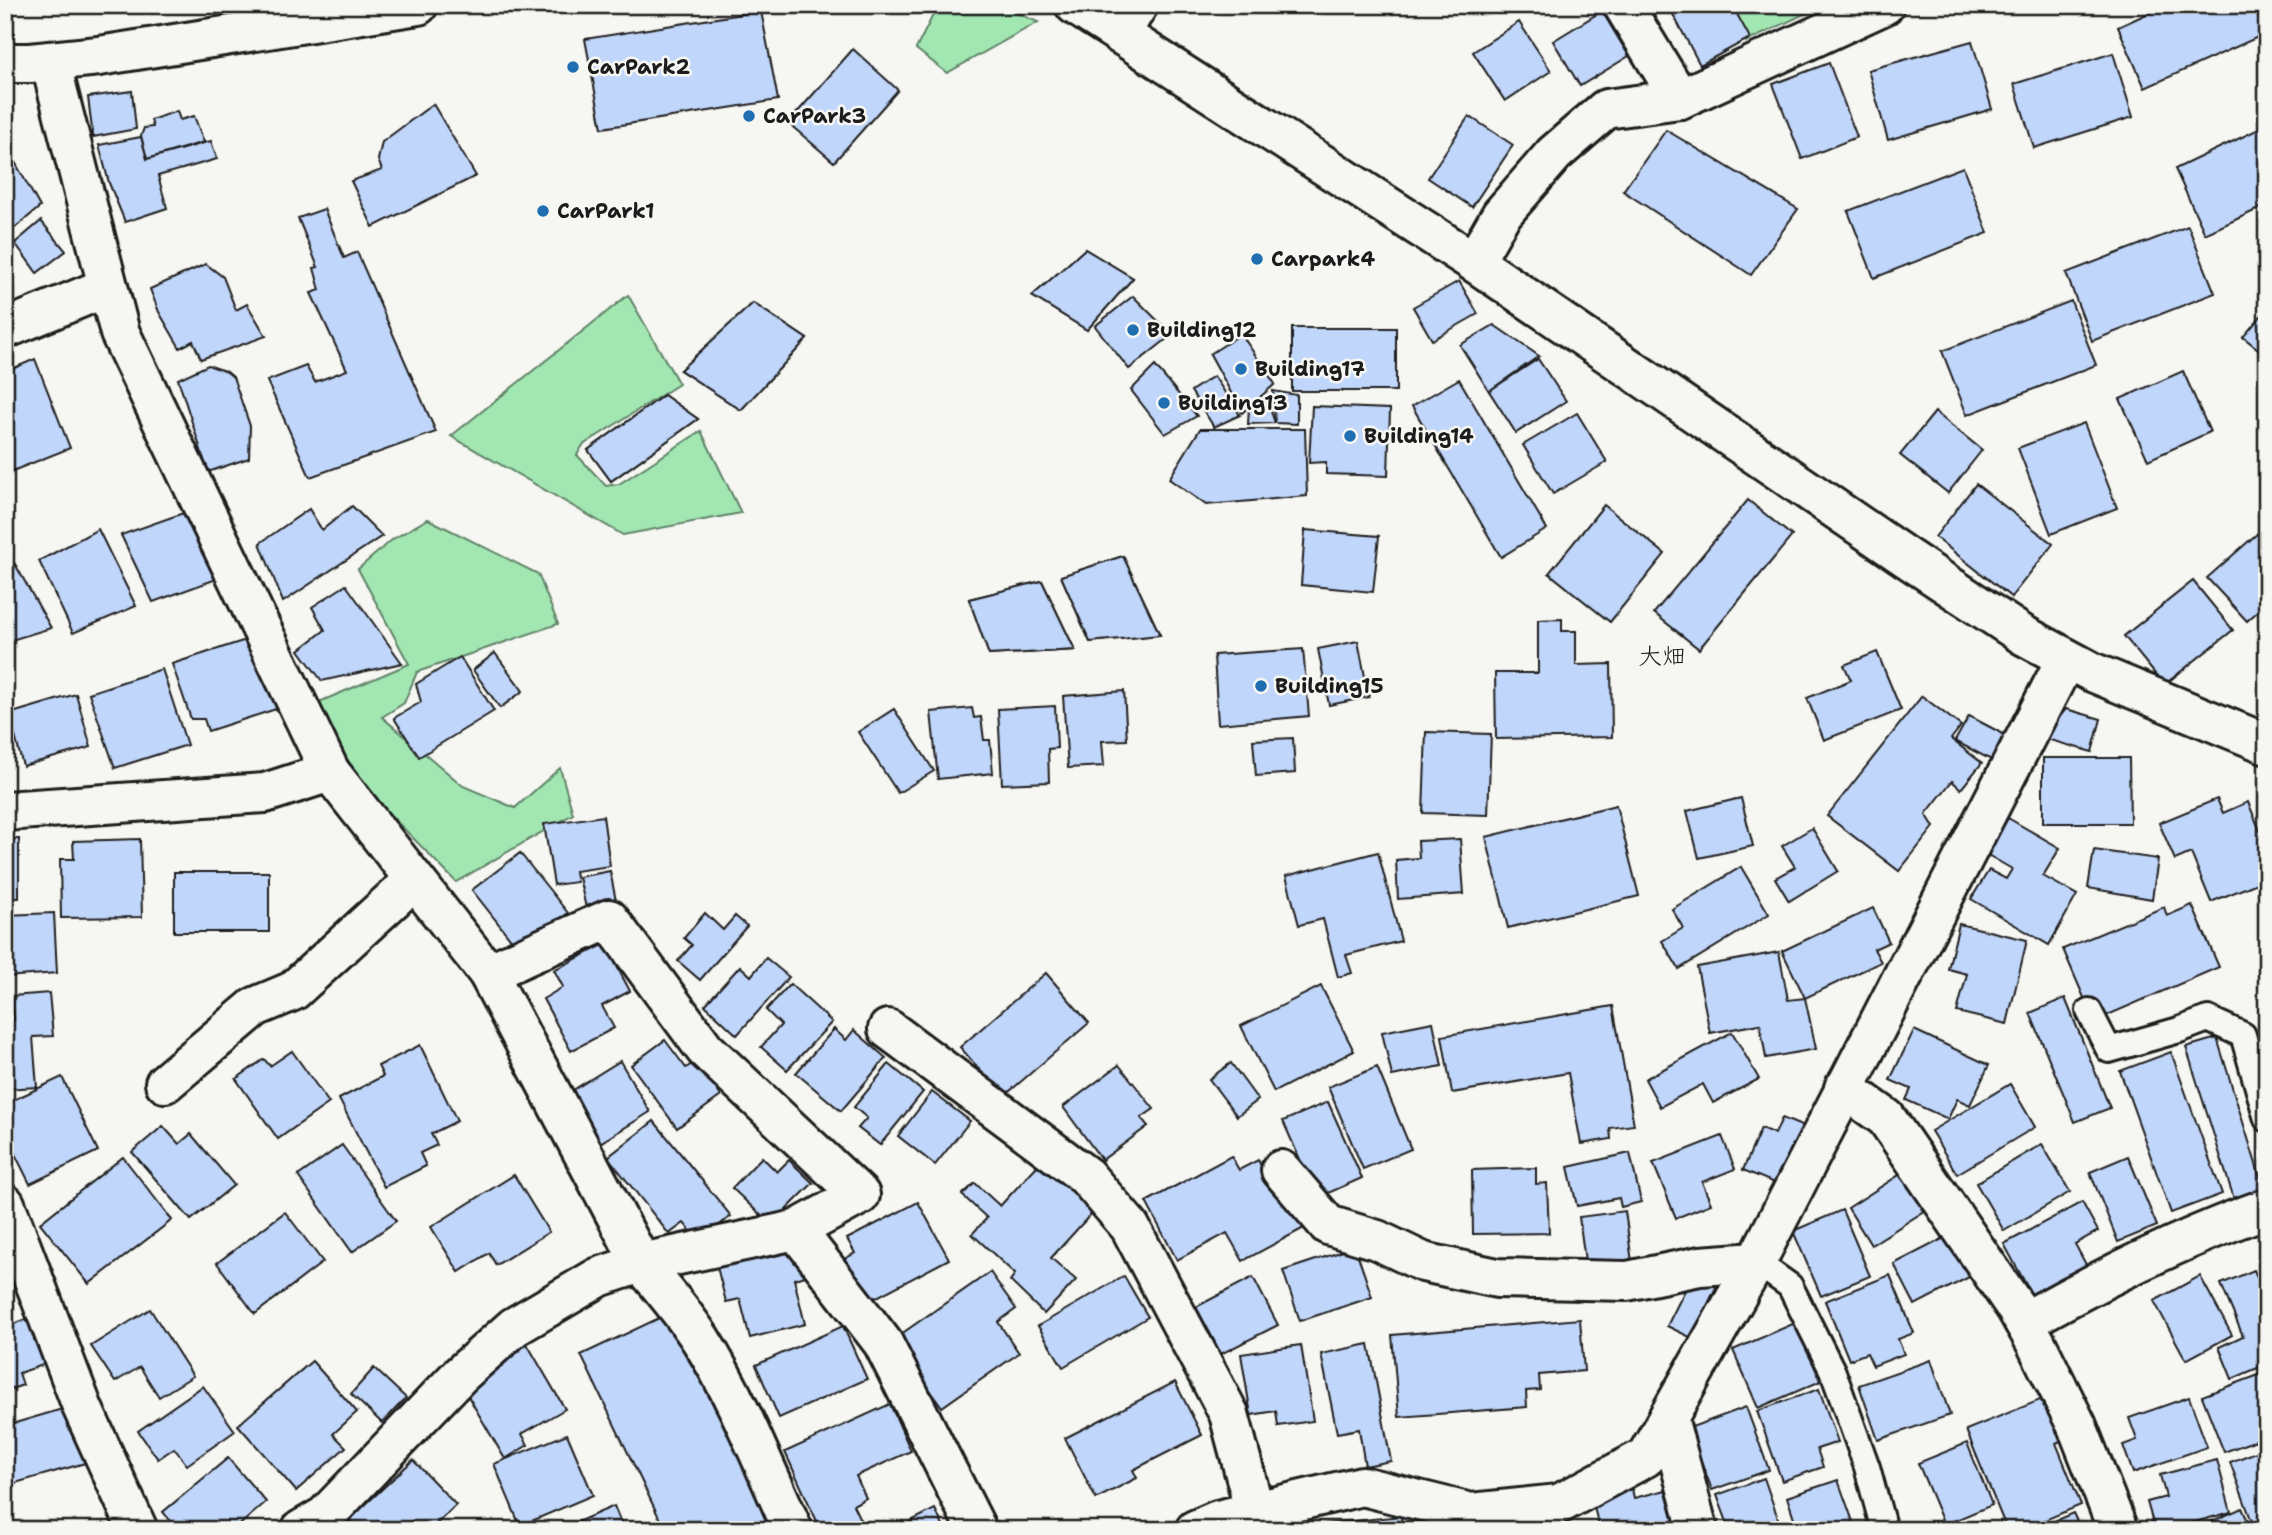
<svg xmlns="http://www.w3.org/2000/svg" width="2272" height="1535" font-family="'Shantell Sans','Klee One',sans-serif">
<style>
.green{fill:#a2e7b2;stroke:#5f8267;stroke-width:2}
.building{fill:#c1d6fb;stroke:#1c1c1c;stroke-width:2}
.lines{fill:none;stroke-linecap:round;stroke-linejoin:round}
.lane-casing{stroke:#1c1c1c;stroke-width:30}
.street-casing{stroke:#1c1c1c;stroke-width:44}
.secondary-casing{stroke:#1c1c1c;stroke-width:44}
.lane{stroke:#f6f6f2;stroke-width:24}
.street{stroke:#f6f6f2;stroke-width:38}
.secondary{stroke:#f6f6f2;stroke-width:38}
.poi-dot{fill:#1f6fb2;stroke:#f6f6f2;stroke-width:2.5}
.labels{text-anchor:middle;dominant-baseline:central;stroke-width:5;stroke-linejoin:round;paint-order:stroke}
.poi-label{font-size:21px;font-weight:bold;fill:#1c1c1c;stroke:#f6f6f2;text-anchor:start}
.quarter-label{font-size:24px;fill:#1c1c1c;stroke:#f6f6f2}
</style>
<rect width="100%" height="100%" fill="#f6f6f2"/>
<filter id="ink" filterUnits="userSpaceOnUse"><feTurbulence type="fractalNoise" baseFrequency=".0143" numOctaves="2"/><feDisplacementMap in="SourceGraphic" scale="14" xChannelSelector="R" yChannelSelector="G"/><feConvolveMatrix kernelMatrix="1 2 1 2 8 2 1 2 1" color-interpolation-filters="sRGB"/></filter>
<g filter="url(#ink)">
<!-- green -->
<g class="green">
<path d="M938,5H998L1038,22L947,73L916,49Z"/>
<path d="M1731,5H1823L1746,42Z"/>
<path d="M628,295L679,384L583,445L577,455L606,486L619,484L701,431L741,513L623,535L451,436Z"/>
<path d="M428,519L538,574L558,624L417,672L404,703L382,717L463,786L515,808L560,768L573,814L456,882L369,793L312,705L409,664L358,569L393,539Z"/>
</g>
<!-- building -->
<g class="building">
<path d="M1668,5H1732L1750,38L1700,65Z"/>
<path d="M2166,5H2256L2267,33L2145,88L2118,27Z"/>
<path d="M761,11L778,100L602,128L585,39Z"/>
<path d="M1602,11L1629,56L1580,86L1553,41Z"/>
<path d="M1519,22L1551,71L1505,101L1473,52Z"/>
<path d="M1972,41L1992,109L1888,140L1868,70Z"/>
<path d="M853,49L898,90L834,162L788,123Z"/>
<path d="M2113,53L2133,117L2034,148L2014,84Z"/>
<path d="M1829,63L1857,137L1802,159L1773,84Z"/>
<path d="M132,91L136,129L93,137L88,97Z"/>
<path d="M433,104L476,176L373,227L351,181L382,170L378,160L382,142Z"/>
<path d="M177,111L180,120L194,116L204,142L147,159L141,136L144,128L153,127L151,120Z"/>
<path d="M1469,116L1513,145L1472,207L1428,178Z"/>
<path d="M2267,125V205L2205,234L2175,169Z"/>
<path d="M1666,130L1798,209L1751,275L1623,191Z"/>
<path d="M141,137L147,159L211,141L217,159L158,176L167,208L125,222L109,183L99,145Z"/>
<path d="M5,144L40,207L5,236Z"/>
<path d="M1963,167L1988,233L1874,278L1848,211Z"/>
<path d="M324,209L344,258L357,252L436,432L310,477L267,381L306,366L315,382L347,370L311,293L320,290L314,268L318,267L298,218Z"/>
<path d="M41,221L66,251L37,273L15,243Z"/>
<path d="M2188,226L2215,293L2092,341L2066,273Z"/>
<path d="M1085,249L1133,278L1087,330L1032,296Z"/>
<path d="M1085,249L1133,278L1087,330L1032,296Z"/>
<path d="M206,264L223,277L236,310L247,304L266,336L201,359L193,341L180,348L159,312L150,289Z"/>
<path d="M1459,281L1478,314L1432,340L1413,307Z"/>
<path d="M1133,296L1172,335L1129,369L1095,326Z"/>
<path d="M2071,301L2096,365L1967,415L1942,351Z"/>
<path d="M753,303L807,339L741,410L680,370Z"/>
<path d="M753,303L807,339L741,410L680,370Z"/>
<path d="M2267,309V356L2243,337Z"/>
<path d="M1494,325L1539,356L1489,391L1460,345Z"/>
<rect x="1292" y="328" width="104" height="63"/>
<path d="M1241,334L1275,384L1242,413L1210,354Z"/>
<path d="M35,359L70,448L5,474V372Z"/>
<path d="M1538,359L1566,401L1516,433L1489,391Z"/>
<path d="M208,365L227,372L233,377L250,426L249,458L208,472L178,379Z"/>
<path d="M1155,366L1197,416L1165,434L1131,390Z"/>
<path d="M2183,371L2210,432L2148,460L2120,399Z"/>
<path d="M1214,376L1240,415L1214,427L1191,391Z"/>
<path d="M1459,379L1547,529L1501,557L1412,406Z"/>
<path d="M1273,391L1297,395V424L1275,423Z"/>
<path d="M664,395L698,419L611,481L588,450Z"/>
<path d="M664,395L698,419L611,481L588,450Z"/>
<path d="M1269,405L1275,423L1248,424L1249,407Z"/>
<path d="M1312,406L1390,409L1388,476L1326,474V462L1309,463Z"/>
<path d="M1935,412L1982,450L1948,493L1900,455Z"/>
<path d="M1577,413L1607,462L1553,494L1523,445Z"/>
<path d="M2084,423L2117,508L2051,534L2018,448Z"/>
<path d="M1200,429H1305L1307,496L1206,505L1169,479Z"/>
<path d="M1976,484L2053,544L2011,597L1935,537Z"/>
<path d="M1748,500L1792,536L1699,649L1654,613Z"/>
<path d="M1604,505L1665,554L1610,622L1549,573Z"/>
<path d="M352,506L382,536L283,602L260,543L309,509L322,530Z"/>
<path d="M189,511L225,576L153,602L121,535Z"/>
<path d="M2267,525V603L2247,621L2207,578Z"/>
<path d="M98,529L136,606L73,633L39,561Z"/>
<path d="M1305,530L1379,536L1373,592L1301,585Z"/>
<path d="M1123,556L1160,635L1090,642L1061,576Z"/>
<path d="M1123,556L1160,635L1090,642L1061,576Z"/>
<path d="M15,564L51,628L5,642V570Z"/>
<path d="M1042,581L1075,650L989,655L969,599Z"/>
<path d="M1042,581L1075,650L989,655L969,599Z"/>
<path d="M2193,581L2233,630L2164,685L2124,636Z"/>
<path d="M346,585L402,663L322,681L299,650L325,630L312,607Z"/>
<path d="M1562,619V631H1576V665L1611,664L1612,737L1496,739L1495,673H1538V620Z"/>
<path d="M255,637L279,708L208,731L204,719H191L172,664Z"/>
<path d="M1358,641L1369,697L1329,705L1318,649Z"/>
<path d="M1303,649L1309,716L1218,724L1214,655Z"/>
<path d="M1877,652L1901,710L1824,740L1807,698L1851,680L1844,665Z"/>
<path d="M495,653L523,691L500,708L473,670Z"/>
<path d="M460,657L494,711L419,757L394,718L421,702L416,684Z"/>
<path d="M162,669L187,745L115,768L89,693Z"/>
<path d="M1124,691L1127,740L1102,741L1104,766L1068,768L1063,696Z"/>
<path d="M76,694L91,747L23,766L9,714Z"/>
<path d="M1922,696L1961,726L1951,739L1982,763L1961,789L1952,781L1926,814L1934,827L1899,871L1827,816Z"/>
<path d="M1055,706L1057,748L1048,749L1049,782L1002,784L998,709Z"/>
<path d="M972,708L974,718L981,717L984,740H990L993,773L938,779L931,712Z"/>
<path d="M894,709L934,771L898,793L858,732Z"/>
<path d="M2066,709L2101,719L2092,752L2043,738Z"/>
<path d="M1969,716L2009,737L1995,762L1955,741Z"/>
<path d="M1426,732L1491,734L1488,815L1423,813Z"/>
<path d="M1293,738L1295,773L1256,776L1253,740Z"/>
<path d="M2043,758H2129L2130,823H2043Z"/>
<path d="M1741,798L1753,846L1699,858L1687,811Z"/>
<path d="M2217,799L2223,813L2248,802L2267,847V879L2211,902L2191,853L2175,860L2159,823Z"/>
<path d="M1616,805L1639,896L1508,928L1486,837Z"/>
<path d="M603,816L610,866L575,871L577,882L554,885L544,824Z"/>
<path d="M2008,818L2060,848L2043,876L2077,895L2049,945L1971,899L1989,870L2006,879L2012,869L1986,854Z"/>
<path d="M1812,828L1838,871L1789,901L1775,878L1795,867L1782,846Z"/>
<rect x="5" y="839" width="14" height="59"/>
<path d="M140,839L142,917L61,918L60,859H74L73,841Z"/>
<path d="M1460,839L1464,894L1398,899L1396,860L1419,858L1418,841Z"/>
<path d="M2094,850L2158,859L2152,899L2088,888Z"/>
<path d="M1378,852L1401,941L1346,955L1352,973L1338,977L1323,919L1299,925L1286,876Z"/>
<path d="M520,853L568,913L520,951L472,890Z"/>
<path d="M1741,867L1769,914L1679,969L1662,941L1683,928L1672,909Z"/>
<path d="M610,871L616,901L586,908L579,877Z"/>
<rect x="174" y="872" width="95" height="60"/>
<path d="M2192,905L2219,967L2094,1021L2063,949L2164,907L2167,916Z"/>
<path d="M1873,908L1889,942L1874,949L1881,962L1805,998L1782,951Z"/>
<path d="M54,913L57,973L5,977V915Z"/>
<path d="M705,913L723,930L735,916L747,926L700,980L678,961L692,945L684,938Z"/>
<path d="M1959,924L2027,940L2007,1024L1957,1012L1967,974L1948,969Z"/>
<path d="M605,944L630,991L602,1006L614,1028L571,1051L543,999L563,987L554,970Z"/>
<path d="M1779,952L1788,1000L1805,998L1816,1049L1766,1058L1760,1024L1710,1033L1697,967Z"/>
<path d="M766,958L789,977L737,1035L705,1005L740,966L751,976Z"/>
<path d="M1046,973L1089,1023L1003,1097L960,1047Z"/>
<path d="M790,984L832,1022L787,1070L761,1047L781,1025L766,1010Z"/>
<path d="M1321,986L1354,1051L1274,1092L1241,1026Z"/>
<path d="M49,993L53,1036L33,1037L37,1087L5,1089V1021L14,1020L12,996Z"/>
<path d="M2065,998L2110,1108L2075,1122L2030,1013Z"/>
<path d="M1613,1006L1634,1125L1610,1128L1611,1139L1581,1144L1568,1073L1452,1093L1442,1036Z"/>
<path d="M1433,1022L1442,1066L1392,1076L1382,1032Z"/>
<path d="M834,1029L846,1040L854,1030L886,1058L841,1111L796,1073Z"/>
<path d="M1914,1030L1989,1065L1970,1105L1957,1099L1948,1119L1906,1100L1911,1089L1890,1080Z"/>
<path d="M1732,1032L1759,1079L1713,1103L1703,1084L1660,1107L1645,1079Z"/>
<path d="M2217,1038L2264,1190L2234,1199L2186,1047Z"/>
<path d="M665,1040L686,1068L696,1061L721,1096L677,1128L631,1065Z"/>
<path d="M420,1045L457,1121L431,1134L437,1145L420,1153L426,1166L384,1187L339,1099L383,1076L378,1066Z"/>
<path d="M292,1051L329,1103L278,1139L236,1079L264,1059L270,1066Z"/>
<path d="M2171,1052L2222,1194L2171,1213L2120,1071Z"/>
<path d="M620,1061L650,1112L595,1146L565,1095Z"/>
<path d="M1231,1063L1258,1100L1237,1116L1209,1079Z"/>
<path d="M889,1064L923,1092L880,1145L858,1128L867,1118L854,1107Z"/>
<path d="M1119,1065L1154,1109L1141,1118L1148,1126L1102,1160L1063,1107Z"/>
<path d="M1377,1067L1411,1149L1363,1169L1328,1087Z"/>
<path d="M62,1077L98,1151L30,1184L15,1154L5,1159V1104Z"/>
<path d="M2010,1084L2035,1127L1957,1174L1931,1131Z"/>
<path d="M932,1092L970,1121L935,1165L898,1136Z"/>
<path d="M1328,1102L1362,1178L1317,1198L1283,1121Z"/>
<path d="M1782,1118L1804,1127L1779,1185L1743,1170L1761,1128L1775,1134Z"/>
<path d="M654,1121L731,1216L699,1241L684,1223L669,1234L608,1157Z"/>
<path d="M163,1126L179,1144L191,1134L234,1185L191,1220L132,1152Z"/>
<path d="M1722,1136L1735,1169L1702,1182L1711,1204L1676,1218L1653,1163Z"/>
<path d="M2042,1144L2070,1192L2004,1231L1976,1183Z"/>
<path d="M342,1145L396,1221L352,1252L298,1176Z"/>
<path d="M1630,1153L1641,1202L1621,1207L1619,1198L1577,1206L1568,1167Z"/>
<path d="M1048,1154L1101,1203L1051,1258L1076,1280L1044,1314L1010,1281L1015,1274L972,1234L987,1218L962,1195L975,1183L1000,1206Z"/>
<path d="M1231,1156L1239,1170L1258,1160L1276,1193L1283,1189L1304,1228L1243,1261L1227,1233L1177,1260L1146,1202Z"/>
<path d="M2128,1156L2157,1226L2118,1242L2090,1172Z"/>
<path d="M123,1157L172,1220L89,1284L40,1223Z"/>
<path d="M762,1157L777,1172L789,1160L813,1183L771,1225L732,1188Z"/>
<path d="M1536,1168V1184L1547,1183L1549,1233L1473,1234L1472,1170Z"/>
<path d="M1907,1170L1931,1207L1871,1245L1848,1208Z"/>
<path d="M514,1175L549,1232L496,1265L489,1253L459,1272L431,1227Z"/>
<path d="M918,1202L949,1259L862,1305L839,1262L855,1253L847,1239Z"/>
<path d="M2082,1202L2098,1231L2075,1244L2090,1272L2035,1301L2004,1244Z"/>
<path d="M1842,1210L1870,1276L1821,1296L1793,1231Z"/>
<path d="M1625,1211L1632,1262L1586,1268L1579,1217Z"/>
<path d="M285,1212L323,1262L255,1314L217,1263Z"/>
<path d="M1950,1235L1971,1276L1915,1305L1894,1264Z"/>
<path d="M809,1240L817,1273L794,1279L805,1324L750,1338L740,1299L726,1302L716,1263Z"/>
<path d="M1355,1247L1372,1297L1300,1321L1283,1271Z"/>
<path d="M2254,1270L2267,1300V1364L2232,1379L2219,1347L2243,1336L2221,1284Z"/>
<path d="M990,1272L1016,1309L998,1322L1019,1353L942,1407L894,1339Z"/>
<path d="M1723,1273L1706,1308L1715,1312L1700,1342L1667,1326L1691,1278Z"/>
<path d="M1890,1275L1914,1333L1898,1339L1904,1354L1873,1366L1867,1353L1849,1360L1825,1301Z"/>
<path d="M1124,1276L1148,1317L1063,1367L1038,1326Z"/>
<path d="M2200,1276L2232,1335L2186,1360L2154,1301Z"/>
<path d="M1253,1277L1278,1325L1221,1354L1196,1307Z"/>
<path d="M150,1309L193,1376L159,1397L140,1367L115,1382L91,1346Z"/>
<path d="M676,1310L776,1518L751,1530H665L581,1355Z"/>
<path d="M35,1316L52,1362L19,1373L23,1385L5,1391V1327Z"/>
<path d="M1580,1319L1584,1371L1539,1375L1540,1390L1526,1391L1527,1407L1399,1417L1392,1335Z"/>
<path d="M1795,1323L1821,1381L1758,1408L1733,1350Z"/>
<path d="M843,1326L867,1379L779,1418L756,1365Z"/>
<path d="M523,1337L565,1409L522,1434L528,1445L505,1459L465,1391Z"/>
<path d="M1369,1344L1391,1461L1365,1466L1359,1429L1337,1433L1321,1354Z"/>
<path d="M1301,1345L1313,1421L1278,1426L1276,1411L1251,1415L1241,1354Z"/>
<path d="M1931,1360L1950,1415L1878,1440L1859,1385Z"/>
<path d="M312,1361L357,1412L333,1434L346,1447L296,1491L238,1425Z"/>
<path d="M374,1368L406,1398L382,1423L351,1394Z"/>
<path d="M2267,1372V1436L2224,1452L2202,1396Z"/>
<path d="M1175,1382L1202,1435L1133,1470L1137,1478L1096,1499L1065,1438Z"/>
<path d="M203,1386L235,1431L187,1465L174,1448L158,1459L138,1431Z"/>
<path d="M1819,1389L1838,1442L1817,1449L1823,1467L1782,1481L1757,1411Z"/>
<path d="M2050,1396L2067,1438L2056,1443L2081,1505L2021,1530H2007L1966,1430Z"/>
<path d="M2189,1397L2207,1447L2133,1473L2123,1445L2137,1440L2129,1418Z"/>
<path d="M890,1404L911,1451L856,1476L866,1498L853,1505L865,1530H821L785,1452Z"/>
<path d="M69,1407L85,1463L5,1486V1426Z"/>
<path d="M1746,1407L1769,1470L1712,1490L1689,1428Z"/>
<path d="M567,1434L593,1495L520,1526L494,1464Z"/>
<path d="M1967,1443L1992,1505L1944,1525L1918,1463Z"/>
<path d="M2267,1448V1530H2255L2230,1462Z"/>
<path d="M228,1458L266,1502L234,1530H178L163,1512Z"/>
<path d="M413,1460L456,1505L430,1530H420L412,1521L402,1530H359L349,1520Z"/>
<path d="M2217,1460L2231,1512L2166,1530H2155L2147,1502L2166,1497L2160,1475Z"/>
<path d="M1764,1478L1782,1530H1730L1717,1495Z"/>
<path d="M1838,1480L1856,1530H1798L1787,1497Z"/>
<path d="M1632,1489L1634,1498L1670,1489L1680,1530H1600L1592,1500Z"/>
<path d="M614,1506L624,1530H559Z"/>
<path d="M2242,1508L2252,1530H2192Z"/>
<path d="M935,1509L945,1530H893Z"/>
<path d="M2073,1513L2080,1528L2092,1523L2094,1530H2033Z"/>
<path d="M1401,1516L1403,1530H1316V1525Z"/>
<path d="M1551,1519L1554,1530H1520Z"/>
</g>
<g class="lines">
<defs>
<g id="lane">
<path d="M2089,1011L2109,1050L2179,1030L2208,1019L2243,1035L2267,1119"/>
<path d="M1756,1262L1790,1286L1833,1372L1867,1467L1884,1530"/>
</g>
<g id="street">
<path d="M1623,5L1680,99"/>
<path d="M1120,34L1138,5"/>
<path d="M50,61L120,333L330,772L488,973L641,1263C662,1288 683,1312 701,1340C738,1399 764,1466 793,1530"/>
<path d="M1474,262L1501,215L1554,154L1606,109L1680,99L1884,5"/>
<path d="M5,329L107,287"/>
<path d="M5,811L265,793L330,772"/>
<path d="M888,1029L1086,1176L1130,1227L1229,1414L1255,1512"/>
<path d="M165,1083L255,1007L293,991L414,880"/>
<path d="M1844,1088L1886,1118L2016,1308L2036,1343L2077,1426L2118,1530"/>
<path d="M1281,1170L1328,1225L1377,1240L1423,1262L1497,1278L1627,1281L1700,1266L1756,1262"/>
<path d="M5,1204L83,1409L138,1530"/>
<path d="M796,1230L883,1343L977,1530"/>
<path d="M2024,1322C2102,1278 2182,1238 2267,1208"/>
<path d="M1668,1418L1698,1530"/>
<path d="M301,1530L325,1516L460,1375L514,1327L599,1277L641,1263L796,1230L860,1195L705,1049L609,919L488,973"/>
<path d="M1195,1530L1218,1520L1362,1486L1471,1513L1559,1504L1646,1457L1756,1262L2066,659"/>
</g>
<g id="secondary">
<path d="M1075,5L1474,262L1907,558L2023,635L2092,672L2267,744"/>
<path d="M5,63H30L99,56L418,5"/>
</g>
</defs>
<!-- lane casing -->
<use href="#lane" class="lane-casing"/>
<!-- street casing -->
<use href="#street" class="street-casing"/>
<!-- secondary casing -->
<use href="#secondary" class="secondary-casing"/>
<!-- lane -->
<use href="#lane" class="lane"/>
<!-- street -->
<use href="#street" class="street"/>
<!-- secondary -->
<use href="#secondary" class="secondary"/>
</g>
</g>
<!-- markers -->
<g class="poi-dot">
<circle cx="573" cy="67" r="7"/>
<circle cx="749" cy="116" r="7"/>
<circle cx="543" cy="211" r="7"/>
<circle cx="1257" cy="259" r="7"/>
<circle cx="1133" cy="330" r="7"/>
<circle cx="1241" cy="369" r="7"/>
<circle cx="1164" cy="403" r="7"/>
<circle cx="1350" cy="436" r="7"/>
<circle cx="1261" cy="686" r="7"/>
</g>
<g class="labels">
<!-- poi labels -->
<g class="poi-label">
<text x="587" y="67">CarPark2</text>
<text x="763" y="116">CarPark3</text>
<text x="557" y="211">CarPark1</text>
<text x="1271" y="259">Carpark4</text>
<text x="1147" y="330">Building12</text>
<text x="1255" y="369">Building17</text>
<text x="1178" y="403">Building13</text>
<text x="1364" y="436">Building14</text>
<text x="1275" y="686">Building15</text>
</g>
<!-- quarter labels -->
<g class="quarter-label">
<text x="1662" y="656">大畑</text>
</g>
</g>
<!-- margin -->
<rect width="2272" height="1535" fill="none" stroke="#f6f6f2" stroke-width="28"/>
<rect x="14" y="14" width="2244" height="1507" fill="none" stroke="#1c1c1c" stroke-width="2.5" filter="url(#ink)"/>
</svg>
